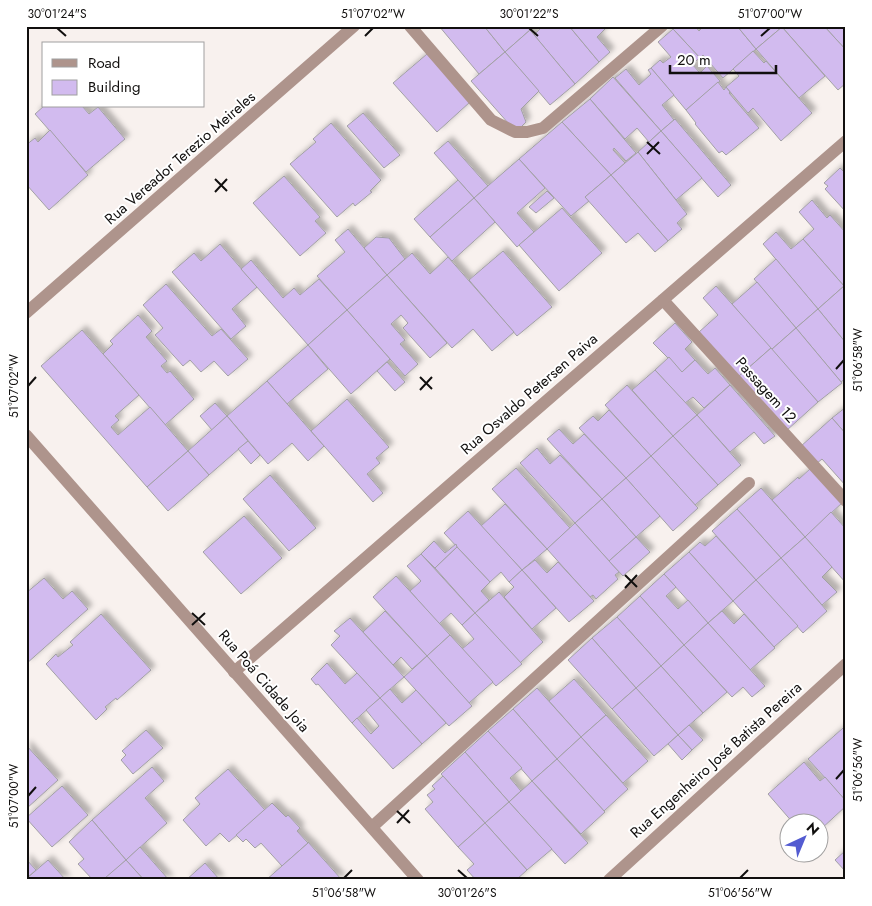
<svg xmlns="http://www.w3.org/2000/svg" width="872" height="906" font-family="Jost,sans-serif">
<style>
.building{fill:#d2bbef;stroke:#a2a0a5;filter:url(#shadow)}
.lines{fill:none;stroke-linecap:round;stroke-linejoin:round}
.service{stroke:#ae948c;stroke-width:12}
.minor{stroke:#ae948c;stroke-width:12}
.ticks{fill:none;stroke:#110f0e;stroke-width:2}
.labels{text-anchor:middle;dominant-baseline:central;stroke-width:4;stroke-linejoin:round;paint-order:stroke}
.street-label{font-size:15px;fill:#110f0e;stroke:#fff}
.neatline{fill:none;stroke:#110f0e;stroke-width:2}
.ticks-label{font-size:12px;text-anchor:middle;fill:#110f0e}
</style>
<defs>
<filter id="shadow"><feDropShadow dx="4.5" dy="-4.5" stdDeviation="2.5" flood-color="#0004"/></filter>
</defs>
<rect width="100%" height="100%" fill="#f8f1ee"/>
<!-- building -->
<g class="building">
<path d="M439,26H484L505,52L479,74Z"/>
<path d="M484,26H527L530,30L505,52Z"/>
<path d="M543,26H569L599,62L575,84L534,35Z"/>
<path d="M569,26H608L597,37L610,52L599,62Z"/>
<path d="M676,26H695L699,31L704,26H737L756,49L723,78L703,55L700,58L673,29Z"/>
<path d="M737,26H782V27L756,49Z"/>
<path d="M824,26H846V50Z"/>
<path d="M824,26L846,50V83L838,90L782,27Z"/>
<path d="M782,27L825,76L799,98L756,49Z"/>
<path d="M673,29L700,58L692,64L700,73L707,66L720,81L686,110L651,68L660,60L663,63L671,57L658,42Z"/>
<path d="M530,30L575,84L550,105L505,52Z"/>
<path d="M753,51L764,63L766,61L812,113L781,141L753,108L748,113L726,87L739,76L733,69Z"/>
<path d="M505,52L539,91L521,109L526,122L516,132L471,81Z"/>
<path d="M427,54L470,102L437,132L393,83Z"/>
<path d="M651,68L674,95L662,105L674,120L661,131L615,78L626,69L639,85L651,74L648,70Z"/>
<path d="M613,77L661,131L649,142L637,128L625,139L590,99Z"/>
<path d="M718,82L724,90L726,87L730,92L729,93L759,128L726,155L722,151L719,153L695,124L696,123L686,110Z"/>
<path d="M590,99L636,153L626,161L614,148L613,150L625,163L611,175L562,122Z"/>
<path d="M44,106H82L89,114L98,107L125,139L86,172L35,114Z"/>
<path d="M363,113L400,155L384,168L347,126Z"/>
<path d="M675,119L731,185L718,197L661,131Z"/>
<path d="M562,122L611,175L585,197L589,201L571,216L519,159Z"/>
<path d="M331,123L381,180L370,191L372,192L355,206L353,203L337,217L290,164L316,142L313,139Z"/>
<path d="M50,130L88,175L49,210L26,184V145L35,138L38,142Z"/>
<path d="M661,131L702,178L676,200L638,152Z"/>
<path d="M448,141L488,186L474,198L434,153Z"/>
<path d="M638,152L687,214L677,223L682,229L668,241L611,175Z"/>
<path d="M519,159L545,188L517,213L534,232L517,247L474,198Z"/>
<path d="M840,168L846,174V212L825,189L828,186L824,183Z"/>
<path d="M611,175L668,241L655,252L638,233L626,243L585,197Z"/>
<path d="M284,176L320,217L315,221L326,233L300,256L253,203Z"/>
<path d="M458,180L474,198L430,237L414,219Z"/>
<path d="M547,191L554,198L536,213L529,207Z"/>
<path d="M474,198L495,222L452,261L430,237Z"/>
<path d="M812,200L827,218L830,215L846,233V284L844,286L803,239L814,229L799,212Z"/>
<path d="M562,208L602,253L559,291L519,245Z"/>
<path d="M348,229L387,275L347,310L317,276L345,252L335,240Z"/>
<path d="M776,232L791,249L803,239L844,286L818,309L763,244Z"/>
<path d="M376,237L389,238L405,259L387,275L364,248Z"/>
<path d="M220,244L257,287L232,309L246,326L231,339L172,272L194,253L201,261Z"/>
<path d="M503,251L552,307L517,336L469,280Z"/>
<path d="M412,253L430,274L448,257L514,332L492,351L473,329L452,348L387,275Z"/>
<path d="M776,259L818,309L796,328L754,279Z"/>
<path d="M251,260L283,298L294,288L300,295L319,279L347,310L308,345L241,269Z"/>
<path d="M387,275L447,343L430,358L403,328L408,323L401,315L391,324L405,340L400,344L418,364L405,376L347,310Z"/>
<path d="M757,282L796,328L771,350L732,304Z"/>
<path d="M166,284L212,336L221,329L248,359L228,376L214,361L201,372L190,360L183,366L155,335L163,328L143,305Z"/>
<path d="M716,286L771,348L738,377L699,332L718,315L703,298Z"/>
<path d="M844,286L846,288V343L818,309Z"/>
<path d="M818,309L846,343V378L841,382L796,328Z"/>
<path d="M347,310L390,359L351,394L308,345Z"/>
<path d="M138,315L152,331L146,337L167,361L161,366L167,373L170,371L194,399L165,425L103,354L113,344L110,341Z"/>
<path d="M675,323L692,342L685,349L695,360L682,372L653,343Z"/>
<path d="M796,328L842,383L818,402L771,350Z"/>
<path d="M82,330L139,395L115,416L119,420L111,427L118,435L150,407L188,451L147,487L41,366Z"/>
<path d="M308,345L328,369L287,404L267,381Z"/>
<path d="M771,348L818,402L786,431L738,377Z"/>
<path d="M669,357L682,372L695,360L708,374L715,368L730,385L704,408L693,397L685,403L655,370Z"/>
<path d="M387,362L405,382L395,391L377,371Z"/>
<path d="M655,370L697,415L673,436L632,390Z"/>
<path d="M267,381L324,446L308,461L292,443L268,464L227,416Z"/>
<path d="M627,385L673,436L651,456L605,405Z"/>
<path d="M730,385L775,436L764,444L754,432L730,452L697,415Z"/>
<path d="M347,399L389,447L376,458L380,463L367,474L383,493L373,502L311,431Z"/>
<path d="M215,403L227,416L212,430L200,416Z"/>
<path d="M846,407V434L832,418Z"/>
<path d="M609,410L651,456L626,478L579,428L593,416L598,421Z"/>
<path d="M697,415L741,465L718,485L673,436Z"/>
<path d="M227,416L248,441L209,475L188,451Z"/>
<path d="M832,418L846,434V486L822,459L816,464L800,447Z"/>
<path d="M559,429L573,444L584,434L626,478L602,499L547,439Z"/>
<path d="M673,436L718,485L695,505L651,456Z"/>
<path d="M248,441L260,455L251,464L238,449Z"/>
<path d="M537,448L550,464L560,455L602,499L575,523L520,463Z"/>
<path d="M188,451L209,475L168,511L147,487Z"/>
<path d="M651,456L698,508L673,531L626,478Z"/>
<path d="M516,468L570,528L547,549L492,489Z"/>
<path d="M811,468L842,503L805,537L772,500L798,477L799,479Z"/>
<path d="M270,475L316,528L289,551L243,499Z"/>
<path d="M626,478L660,516L636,537L602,499Z"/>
<path d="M761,488L805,537L781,558L737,509Z"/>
<path d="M602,499L636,537L609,561L575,523Z"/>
<path d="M505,504L547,549L522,570L481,526Z"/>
<path d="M737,509L781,558L756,580L712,531Z"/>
<path d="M468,511L522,570L509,582L501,572L490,582L444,533Z"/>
<path d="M831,512L846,529V583L805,537Z"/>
<path d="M244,516L282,558L241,594L203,552Z"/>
<path d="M575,523L619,572L615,575L618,579L596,599L593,595L590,597L547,549Z"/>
<path d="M716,536L756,580L733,601L689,552L700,542L705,546Z"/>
<path d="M636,537L650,552L623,576L609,561Z"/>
<path d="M805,537L832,567L822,577L837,592L822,605L781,558Z"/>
<path d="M434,541L445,553L456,544L457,547L435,568L421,554Z"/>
<path d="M457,547L490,582L481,591L489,600L475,613L435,568Z"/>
<path d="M689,552L733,601L708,623L664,574Z"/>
<path d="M421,554L475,613L462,625L451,613L439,624L410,591L421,581L407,566Z"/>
<path d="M781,558L827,611L803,633L756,580Z"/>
<path d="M535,560L547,573L558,562L594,601L569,622L522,570Z"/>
<path d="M522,570L556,608L532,629L504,597L514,587L509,582Z"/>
<path d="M664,574L676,587L666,596L678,609L688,600L708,623L684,645L640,596Z"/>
<path d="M396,576L450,635L427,656L373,597Z"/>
<path d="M44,578L63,599L72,591L88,609L26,664V593Z"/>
<path d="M756,580L798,626L774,647L733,601Z"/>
<path d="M499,592L543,642L520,663L475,613Z"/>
<path d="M640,596L684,645L661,666L617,617Z"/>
<path d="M385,611L427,656L412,669L401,657L393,665L363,632Z"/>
<path d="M722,611L734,624L744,614L775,648L750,670L708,623Z"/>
<path d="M475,613L522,664L496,686L462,649L474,639L462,625Z"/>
<path d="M101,614L151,670L117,700L116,698L105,707L107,709L96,720L46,664L56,654L58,657L73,645L70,642Z"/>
<path d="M617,617L661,666L636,688L592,638Z"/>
<path d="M350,618L404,677L380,698L331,645L340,636L334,631Z"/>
<path d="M708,623L765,686L752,697L743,687L732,697L684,645Z"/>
<path d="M450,635L493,682L469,703L427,656Z"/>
<path d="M592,638L636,688L612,709L568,660Z"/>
<path d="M684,645L727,692L703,713L661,666Z"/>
<path d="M427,656L472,706L449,726L404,677Z"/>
<path d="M327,663L345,684L357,673L380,698L352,723L318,684L316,685L311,679Z"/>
<path d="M661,666L703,713L678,735L636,688Z"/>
<path d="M574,679L606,715L581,737L549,701Z"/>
<path d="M537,688L581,737L557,759L513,709Z"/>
<path d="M636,688L678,735L654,756L612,709Z"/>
<path d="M390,689L402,703L416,690L446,723L422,744L380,698Z"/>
<path d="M380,698L422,744L393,769L352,723L357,718L371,734L379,726L366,710Z"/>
<path d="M513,709L557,759L532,781L488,731Z"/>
<path d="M606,715L648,761L623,783L581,737Z"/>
<path d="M689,725L703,740L692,750L678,735Z"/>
<path d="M843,728L846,732V801L808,759Z"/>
<path d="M146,730L163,748L133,774L121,760L126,755L122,751Z"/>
<path d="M488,731L522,768L510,778L521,791L509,802L465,752Z"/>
<path d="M678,735L692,750L682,760L668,744Z"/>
<path d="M581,737L628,789L604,811L557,759Z"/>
<path d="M26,745L58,780L26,809Z"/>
<path d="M465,752L509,802L485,823L441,774Z"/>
<path d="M557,759L605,812L581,834L532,781Z"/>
<path d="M804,762L820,781L825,777L846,801V806L820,830V824H794L768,794Z"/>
<path d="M152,767L164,781L145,798L167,823L126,860L92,820Z"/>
<path d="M228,769L265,810L229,842L220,833L206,846L183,820L200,804L195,798Z"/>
<path d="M443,776L485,823L458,847L425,809L433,802L427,795L435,789L432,786Z"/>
<path d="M532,781L588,843L565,864L509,802Z"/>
<path d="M62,786L88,815L52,847L26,818Z"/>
<path d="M509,802L552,849L527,870L485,823Z"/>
<path d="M272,803L286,817L288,815L300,828L297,831L308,843L282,866L261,843L255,848L246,839L243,842L236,835Z"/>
<path d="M92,820L126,860L104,880H93L78,864L84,859L69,842Z"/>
<path d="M485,823L527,870L516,880H476L467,870L474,864L458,847Z"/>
<path d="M308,842L342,880H266L308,843Z"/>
<path d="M140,847L169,880H144L126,860Z"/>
<path d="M846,850V872L835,860Z"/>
<path d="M26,859L36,870L26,879Z"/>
<path d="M48,860L66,880H26V879Z"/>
<path d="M126,860L144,880H106L105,878Z"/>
<path d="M205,863L220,880H186Z"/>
</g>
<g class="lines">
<!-- service -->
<g class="service">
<path d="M410,26L491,120L515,132H527L543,128L662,26"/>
<path d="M663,300L846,501"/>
<path d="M372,827L749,483"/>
</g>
<!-- minor -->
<g class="minor">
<path d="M26,313L354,26"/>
<path d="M26,435L418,880"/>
<path d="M234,672L846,141"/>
<path d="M609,880L846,664"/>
</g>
</g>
<!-- ticks -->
<path class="ticks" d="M57,28L66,36M529,28L538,36M365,36L373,28M761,36L770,28M647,142L660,154M647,154L659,142M215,179L227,191M215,192L227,179M836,369L844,360M420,377L432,389M28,386L36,377M420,390L432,377M625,575L637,587M625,588L637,575M192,613L205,625M192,625L205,613M836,779L844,770M28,796L36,787M397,811L410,823M397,823L409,810M458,870L467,878M344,878L352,870M740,878L748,870"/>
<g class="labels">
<!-- street labels -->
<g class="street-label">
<text transform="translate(180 158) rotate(-41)">Rua Vereador Terezio Meireles</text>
<text transform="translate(766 390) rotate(48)">Passagem 12</text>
<text transform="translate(529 394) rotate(-41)">Rua Osvaldo Petersen Paiva</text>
<text transform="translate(264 681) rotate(49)">Rua Poá Cidade Joia</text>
<text transform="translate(716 760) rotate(-42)">Rua Engenheiro José Batista Pereira</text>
</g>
</g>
<!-- border -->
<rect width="872" height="906" fill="none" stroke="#ffffff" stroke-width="55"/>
<!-- legend -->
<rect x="42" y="42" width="162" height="65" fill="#ffffff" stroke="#a09f9f"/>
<rect x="52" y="59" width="25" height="8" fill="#ae948c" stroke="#a09f9f"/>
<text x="88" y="68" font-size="15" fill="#110f0e">Road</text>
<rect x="52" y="80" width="25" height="15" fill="#d2bbef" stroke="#a09f9f"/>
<text x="88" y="92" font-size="15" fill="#110f0e">Building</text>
<!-- north arrow -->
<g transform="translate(804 838) rotate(44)"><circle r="24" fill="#ffffff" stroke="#a09f9f"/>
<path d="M0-4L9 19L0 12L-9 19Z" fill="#535bd1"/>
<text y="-8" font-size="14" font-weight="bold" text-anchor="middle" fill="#110f0e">N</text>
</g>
<!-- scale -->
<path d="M670 65v8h106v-8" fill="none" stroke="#110f0e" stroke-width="2.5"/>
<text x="677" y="65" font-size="15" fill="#110f0e" stroke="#ffffff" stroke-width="4" paint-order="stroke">20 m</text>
<rect x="28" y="28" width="816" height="850" class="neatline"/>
<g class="ticks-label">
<text x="57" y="18">30°01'24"S</text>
<text x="373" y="18">51°07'02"W</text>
<text x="529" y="18">30°01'22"S</text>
<text x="770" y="18">51°07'00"W</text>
<text transform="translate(858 360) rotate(-90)" y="4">51°06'58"W</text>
<text transform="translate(14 386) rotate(-90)" y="4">51°07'02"W</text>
<text transform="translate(858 770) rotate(-90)" y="4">51°06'56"W</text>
<text transform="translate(14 796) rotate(-90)" y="4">51°07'00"W</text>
<text x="344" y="897">51°06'58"W</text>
<text x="467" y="897">30°01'26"S</text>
<text x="740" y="897">51°06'56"W</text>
</g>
</svg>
